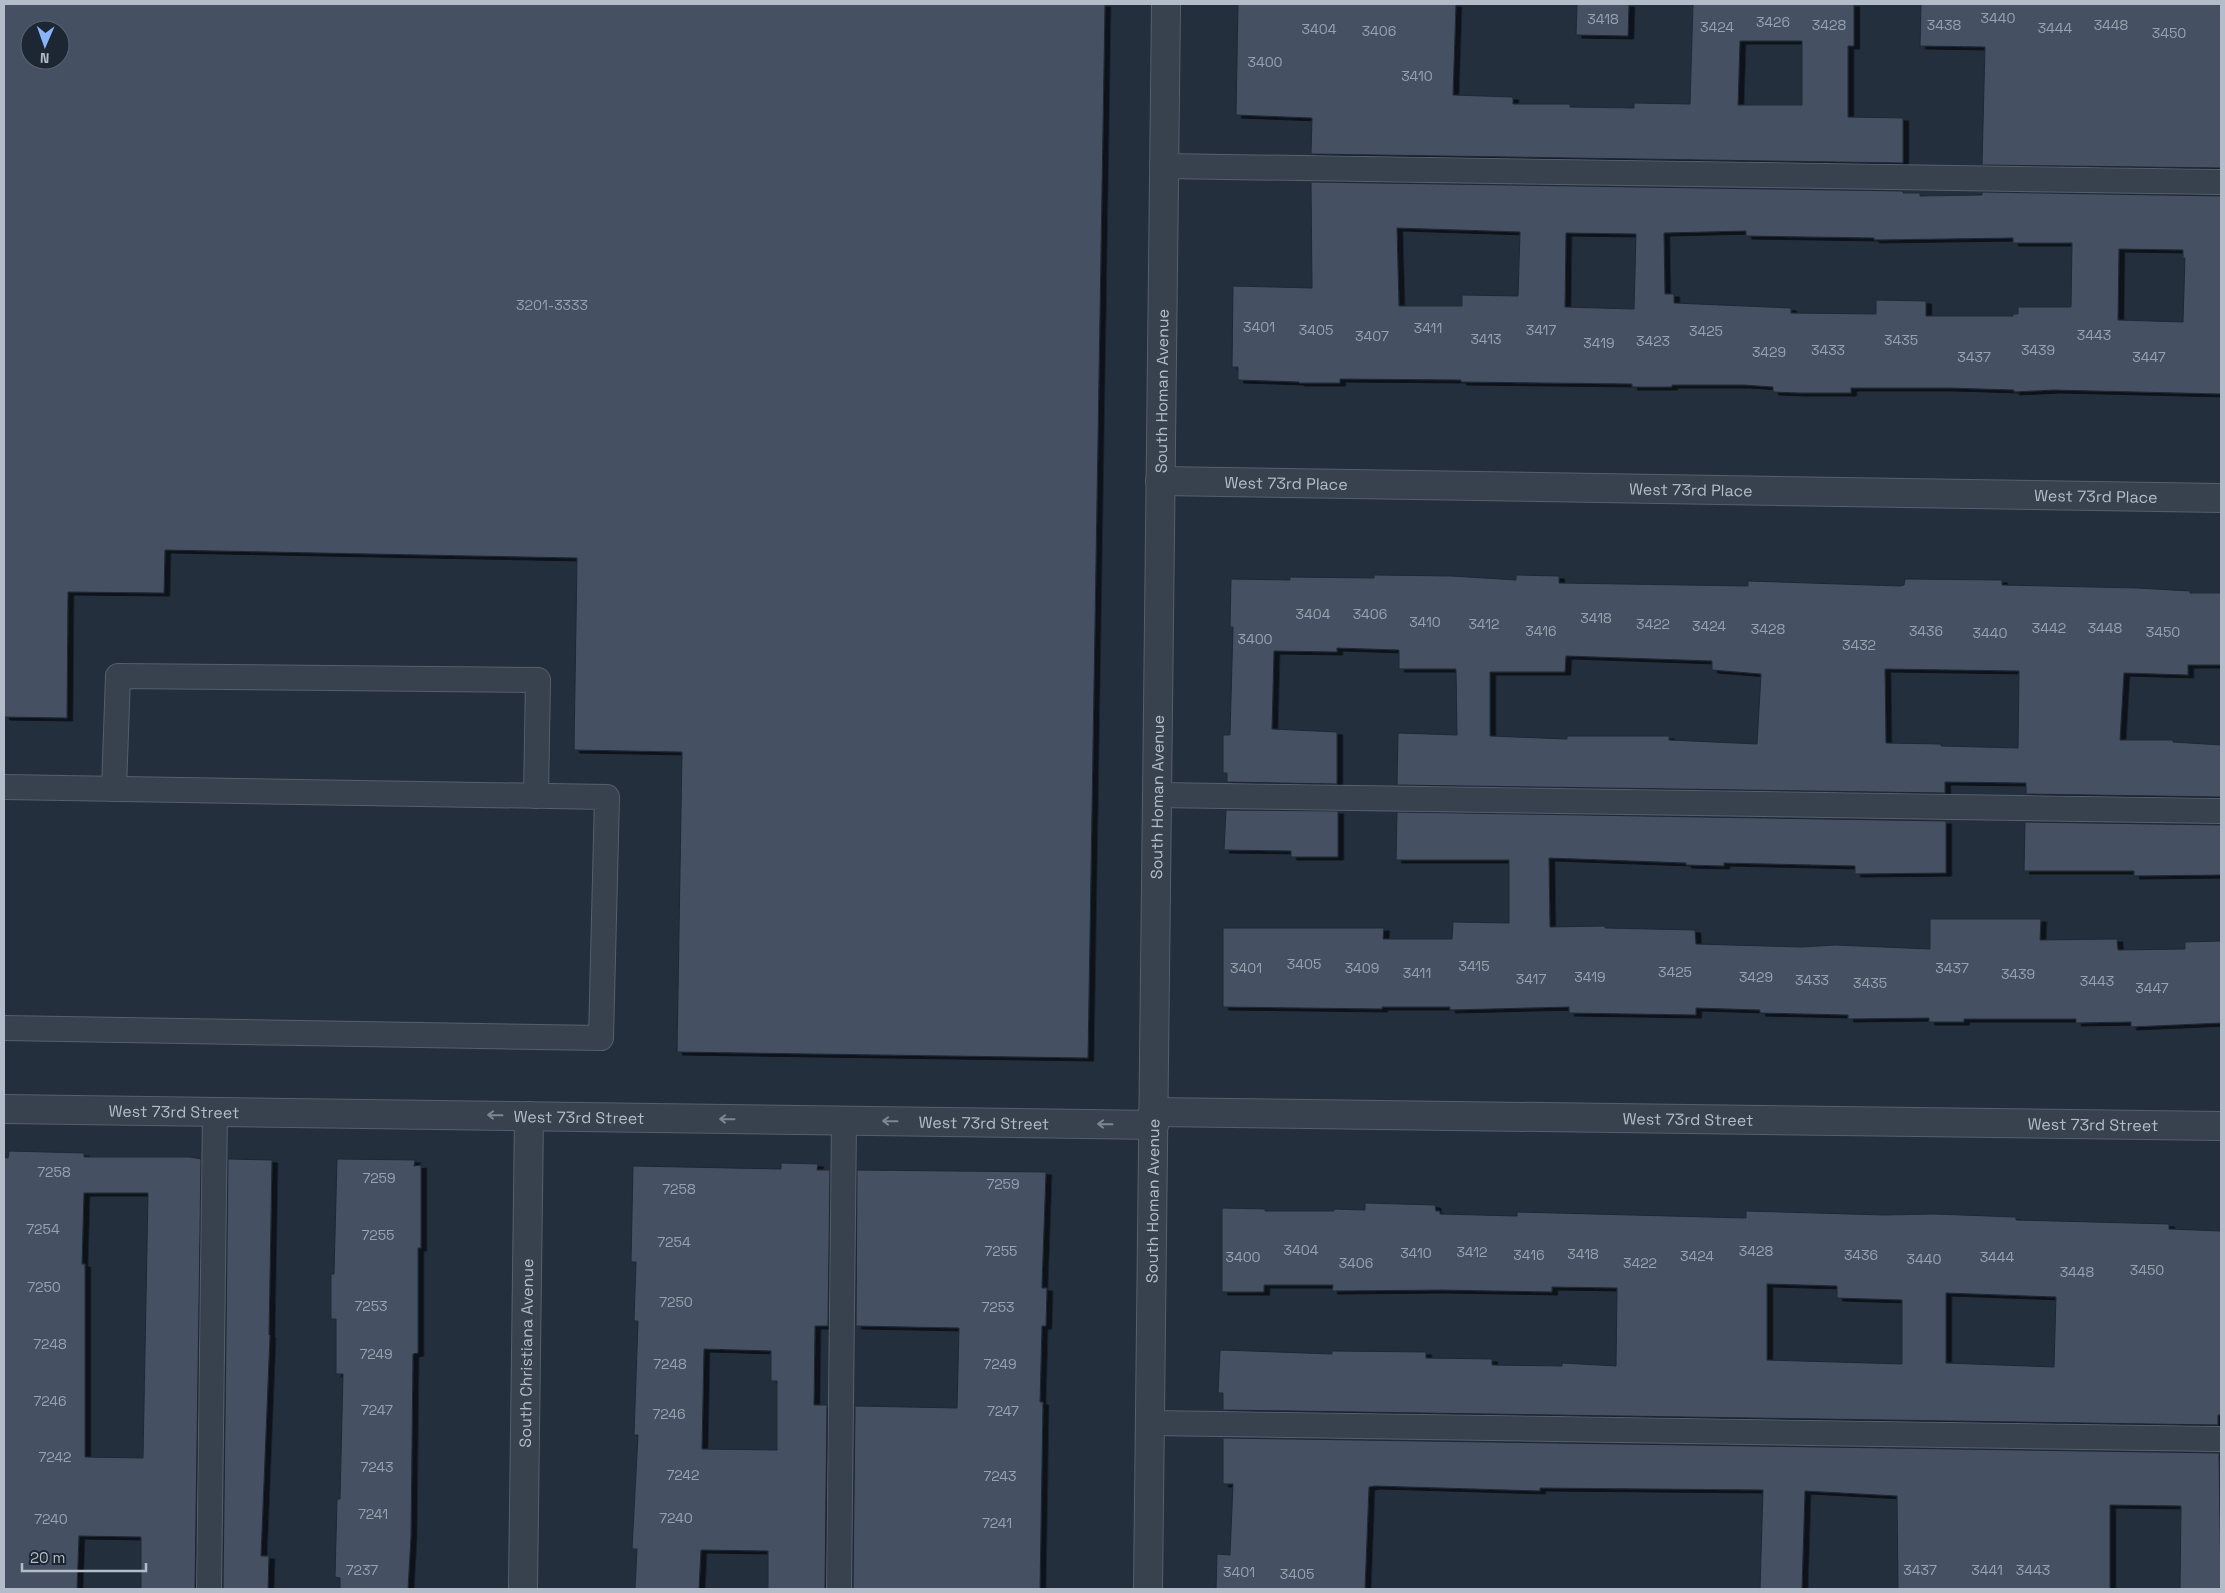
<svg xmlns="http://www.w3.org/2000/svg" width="2225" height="1593" font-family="'Space Grotesk',sans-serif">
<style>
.building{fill:#455162;stroke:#1f2835;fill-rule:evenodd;filter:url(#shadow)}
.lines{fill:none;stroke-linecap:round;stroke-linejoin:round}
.lane-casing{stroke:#565f6c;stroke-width:26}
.street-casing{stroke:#565f6c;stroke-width:30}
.lane{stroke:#38414e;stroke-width:24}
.street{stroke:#38414e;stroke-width:28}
.oneway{stroke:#7c8592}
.labels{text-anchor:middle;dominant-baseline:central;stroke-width:4;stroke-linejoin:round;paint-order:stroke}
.number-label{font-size:14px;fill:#98a1af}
.street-label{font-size:16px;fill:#b4bcc9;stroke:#1d2633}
</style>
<defs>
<filter id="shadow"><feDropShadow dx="5.5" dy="3" stdDeviation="0" flood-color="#0009"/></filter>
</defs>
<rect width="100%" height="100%" fill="#242f3e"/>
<!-- building -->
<g class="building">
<path d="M4,4H1105L1088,1058L677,1052L682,752L574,750L577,558L165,550L164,593L68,592L67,718L4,717ZM30,30H60V60H30Z"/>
<path d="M1238,4H1456L1453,95L1513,97V104H1570V107L1634,108V103L1690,104L1693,4H1854V46H1848V117L1903,118V163L1311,154L1312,118L1236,115ZM1740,41H1802V105H1738Z"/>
<path d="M1577,4H1629L1628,36L1576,35Z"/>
<path d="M1921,4H2221V168L1982,165L1985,47L1920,46Z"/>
<path d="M1311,182L1903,191V193H1920V196L1982,195V192L2221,196V394L2054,390L2014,392V390L1949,388H1851V393H1800L1773,392V387L1744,385H1672V387H1632V384L1461,382V380L1340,379V383H1299V382L1238,380V367H1232L1233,286L1312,288ZM1397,228L1520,232L1518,296L1462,295V306H1399ZM1746,231V236L1874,238V240L2013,238V243H2072L2071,307H2018V314H2013V316H1926V301L1876,300V314L1791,313V308L1674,303V294H1665L1664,233ZM1566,233L1636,234L1634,309L1565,307ZM2119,249L2183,250V258H2185L2183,322L2118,320Z"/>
<path d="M1374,575L1451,576L1516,580V575L1559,576V583L1748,586V581L1900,586L1904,585L1905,579L2002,580V585L2138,588L2190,591V593H2221V665H2188V675L2124,673L2120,740H2173V742L2221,745V797L2026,794V783L1945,782V793L1397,785L1398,733L1457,735L1456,669H1399V650L1337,648V652L1274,651L1272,729L1337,732V784L1227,782V773H1223V735H1230L1233,627H1230L1231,579L1290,580V577L1374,578ZM1566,656L1712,661V670L1761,674L1757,744L1669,740V736H1567V739L1490,736V672H1565ZM1885,669L2019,671L2018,748L1941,746V744L1886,743Z"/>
<path d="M1226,810L1338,811V857H1291V851L1224,850Z"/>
<path d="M1397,812L1946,821V873L1855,874V866L1724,863V866L1686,865V863L1549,858L1550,927L1605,926V928L1695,930L1696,944L1802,947L1835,945L1930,949V919H2041L2040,940L2117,939L2118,950L2185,949V942L2221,941V1023L2131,1027V1022L2076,1023V1019H1964V1022H1929V1018L1848,1019V1015L1760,1013V1010L1696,1008V1015L1569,1013V1007L1450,1010V1007H1382V1009L1223,1007V928H1384L1383,939H1452L1453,922L1509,923V860H1396Z"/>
<path d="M2025,822L2221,825V875L2134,876V871H2024Z"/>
<path d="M9,1151L84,1153V1157H190L201,1159L195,1589H141V1537L79,1536L77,1589H4V1157L8,1158ZM84,1193H148L143,1458L85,1457V1264H82Z"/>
<path d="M228,1159L272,1160L269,1335H270L261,1556H269L268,1589H223Z"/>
<path d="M337,1159L415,1160L414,1166L421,1165V1248H418V1353L413,1354L411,1536L408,1589H340V1578L335,1577L337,1499H340L343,1374H336V1319H331V1274H334Z"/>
<path d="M781,1163L818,1164L817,1170H830L828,1326H815L814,1405H827L825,1589H768V1551L701,1550L699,1589H635L637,1549H632L638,1435H634L638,1321H634L636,1262H631L633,1166L781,1169ZM704,1349L771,1351V1381H777V1450L702,1449Z"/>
<path d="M857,1170L1046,1172L1042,1284V1288H1047L1046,1326H1042L1040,1402H1043L1040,1589H853L855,1406L957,1408L959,1328L856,1326Z"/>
<path d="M1365,1203L1435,1205L1436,1211H1440V1214L1517,1216V1212L1746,1218V1211L1884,1215L1934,1214L2016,1217V1220L2169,1224V1229L2221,1231V1415H2218V1425L1223,1410V1393H1218L1220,1351L1222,1350L1332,1354V1351L1426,1352V1358L1492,1359V1365L1562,1366V1363L1616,1366L1617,1288L1552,1287V1292L1440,1290L1332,1291L1333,1285H1264V1292H1222V1208L1265,1209V1211H1334V1209L1365,1210ZM1767,1284L1837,1286V1298L1902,1300V1364L1767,1360ZM1946,1293L2056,1297L2054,1367L1946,1363Z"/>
<path d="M1223,1438L2219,1453L2221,1589H2180L2181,1506L2110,1505V1589H1898L1897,1496L1805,1491L1802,1589H1760L1763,1490L1540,1488V1491L1375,1486L1369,1487L1365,1589H1216L1217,1554L1230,1555L1233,1484H1223Z"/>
</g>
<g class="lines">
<defs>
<g id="lane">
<path d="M1164,166L2221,182"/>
<path d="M4,787L607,797L601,1038L4,1028"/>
<path d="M114,789L118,676L538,680L536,796"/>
<path d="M1157,795L2221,811"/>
<path d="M1150,1423L2221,1439"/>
<path d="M209,1589L215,1112"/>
<path d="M839,1589L844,1121"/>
</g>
<g id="street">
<path id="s1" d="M1160,481L2221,498"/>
<path id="s2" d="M4,1109L1154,1125"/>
<path id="s3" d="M1153,1112L2221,1126"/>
<path id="s4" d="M523,1589L529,1116"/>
<path id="s5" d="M1148,1589L1166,4"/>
</g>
</defs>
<!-- lane casing -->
<use href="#lane" class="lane-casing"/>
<!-- street casing -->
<use href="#street" class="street-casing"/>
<!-- lane -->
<use href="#lane" class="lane"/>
<!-- street -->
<use href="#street" class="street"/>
</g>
<!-- one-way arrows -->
<defs><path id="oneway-shaft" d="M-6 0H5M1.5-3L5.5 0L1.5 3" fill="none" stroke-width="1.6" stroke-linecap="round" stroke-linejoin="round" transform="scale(1.25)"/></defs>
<g class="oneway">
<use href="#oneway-shaft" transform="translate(495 1115) rotate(-179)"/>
<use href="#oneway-shaft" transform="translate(727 1119) rotate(-179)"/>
<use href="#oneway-shaft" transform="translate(890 1121) rotate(-179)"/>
<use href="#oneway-shaft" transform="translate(1105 1124) rotate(-179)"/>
</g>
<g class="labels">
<!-- number labels -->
<g class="number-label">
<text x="1998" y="18">3440</text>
<text x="1603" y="19">3418</text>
<text x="1773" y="22">3426</text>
<text x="1829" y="25">3428</text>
<text x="1944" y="25">3438</text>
<text x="2111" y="25">3448</text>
<text x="1717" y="27">3424</text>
<text x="2055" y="28">3444</text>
<text x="1319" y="29">3404</text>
<text x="1379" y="31">3406</text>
<text x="2169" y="33">3450</text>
<text x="1265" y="62">3400</text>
<text x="1417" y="76">3410</text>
<text x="552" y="305">3201-3333</text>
<text x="1259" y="327">3401</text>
<text x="1428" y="328">3411</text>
<text x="1316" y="330">3405</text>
<text x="1541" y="330">3417</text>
<text x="1706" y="331">3425</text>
<text x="2094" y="335">3443</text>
<text x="1372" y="336">3407</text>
<text x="1486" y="339">3413</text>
<text x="1901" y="340">3435</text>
<text x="1653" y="341">3423</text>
<text x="1599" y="343">3419</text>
<text x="1828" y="350">3433</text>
<text x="2038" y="350">3439</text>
<text x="1769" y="352">3429</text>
<text x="1974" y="357">3437</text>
<text x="2149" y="357">3447</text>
<text x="1313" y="614">3404</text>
<text x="1370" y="614">3406</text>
<text x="1596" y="618">3418</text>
<text x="1425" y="622">3410</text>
<text x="1484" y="624">3412</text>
<text x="1653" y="624">3422</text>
<text x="1709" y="626">3424</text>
<text x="2049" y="628">3442</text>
<text x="2105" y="628">3448</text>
<text x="1768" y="629">3428</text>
<text x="1541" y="631">3416</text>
<text x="1926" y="631">3436</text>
<text x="2163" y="632">3450</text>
<text x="1990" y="633">3440</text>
<text x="1255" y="639">3400</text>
<text x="1859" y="645">3432</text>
<text x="1304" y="964">3405</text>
<text x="1474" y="966">3415</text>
<text x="1246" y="968">3401</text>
<text x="1362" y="968">3409</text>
<text x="1952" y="968">3437</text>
<text x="1675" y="972">3425</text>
<text x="1417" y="973">3411</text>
<text x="2018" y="974">3439</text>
<text x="1590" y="977">3419</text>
<text x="1756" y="977">3429</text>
<text x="1531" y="979">3417</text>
<text x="1812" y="980">3433</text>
<text x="2097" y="981">3443</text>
<text x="1870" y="983">3435</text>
<text x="2152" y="988">3447</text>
<text x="54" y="1172">7258</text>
<text x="379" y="1178">7259</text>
<text x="1003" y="1184">7259</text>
<text x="679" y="1189">7258</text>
<text x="43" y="1229">7254</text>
<text x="378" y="1235">7255</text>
<text x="674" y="1242">7254</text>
<text x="1301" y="1250">3404</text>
<text x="1001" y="1251">7255</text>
<text x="1756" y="1251">3428</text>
<text x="1472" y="1252">3412</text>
<text x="1416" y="1253">3410</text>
<text x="1583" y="1254">3418</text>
<text x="1529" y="1255">3416</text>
<text x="1861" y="1255">3436</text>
<text x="1697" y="1256">3424</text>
<text x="1243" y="1257">3400</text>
<text x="1997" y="1257">3444</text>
<text x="1924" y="1259">3440</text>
<text x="1356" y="1263">3406</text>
<text x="1640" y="1263">3422</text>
<text x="2147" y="1270">3450</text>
<text x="2077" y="1272">3448</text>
<text x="44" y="1287">7250</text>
<text x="676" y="1302">7250</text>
<text x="371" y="1306">7253</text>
<text x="998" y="1307">7253</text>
<text x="50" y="1344">7248</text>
<text x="376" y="1354">7249</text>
<text x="670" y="1364">7248</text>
<text x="1000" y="1364">7249</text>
<text x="50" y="1401">7246</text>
<text x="377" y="1410">7247</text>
<text x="1003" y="1411">7247</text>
<text x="669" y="1414">7246</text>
<text x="55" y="1457">7242</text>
<text x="377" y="1467">7243</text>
<text x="683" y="1475">7242</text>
<text x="1000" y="1476">7243</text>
<text x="373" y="1514">7241</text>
<text x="676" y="1518">7240</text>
<text x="51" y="1519">7240</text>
<text x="997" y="1523">7241</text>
<text x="362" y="1570">7237</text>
<text x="1920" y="1570">3437</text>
<text x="1987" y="1570">3441</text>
<text x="2033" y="1570">3443</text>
<text x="1239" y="1572">3401</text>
<text x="1297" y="1574">3405</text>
</g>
<!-- street labels -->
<g class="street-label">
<text stroke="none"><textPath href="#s5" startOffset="1198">South Homan Avenue</textPath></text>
<text stroke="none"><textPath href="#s1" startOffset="126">West 73rd Place</textPath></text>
<text stroke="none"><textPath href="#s1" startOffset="531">West 73rd Place</textPath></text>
<text stroke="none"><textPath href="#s1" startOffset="936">West 73rd Place</textPath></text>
<text stroke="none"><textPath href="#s5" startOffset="792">South Homan Avenue</textPath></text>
<text stroke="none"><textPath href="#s2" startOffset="170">West 73rd Street</textPath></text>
<text stroke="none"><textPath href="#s2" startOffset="575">West 73rd Street</textPath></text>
<text stroke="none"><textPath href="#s3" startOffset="535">West 73rd Street</textPath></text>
<text stroke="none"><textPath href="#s2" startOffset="980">West 73rd Street</textPath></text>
<text stroke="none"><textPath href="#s3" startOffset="940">West 73rd Street</textPath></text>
<text stroke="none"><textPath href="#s5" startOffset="388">South Homan Avenue</textPath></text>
<text stroke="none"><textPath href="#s4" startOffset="236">South Christiana Avenue</textPath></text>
</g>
</g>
<!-- border -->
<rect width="2225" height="1593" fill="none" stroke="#b4bcc9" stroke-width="10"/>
<!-- north arrow -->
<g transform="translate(45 45) rotate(182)"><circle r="24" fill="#1d2633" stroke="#59626f"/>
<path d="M0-4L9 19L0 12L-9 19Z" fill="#8ab4f8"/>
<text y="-8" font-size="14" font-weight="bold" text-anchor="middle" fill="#b4bcc9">N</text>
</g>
<!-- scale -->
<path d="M22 1563v8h124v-8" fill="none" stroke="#b4bcc9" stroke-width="2.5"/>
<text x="30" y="1563" font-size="15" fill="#b4bcc9" stroke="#1d2633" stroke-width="4" paint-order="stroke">20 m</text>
</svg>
